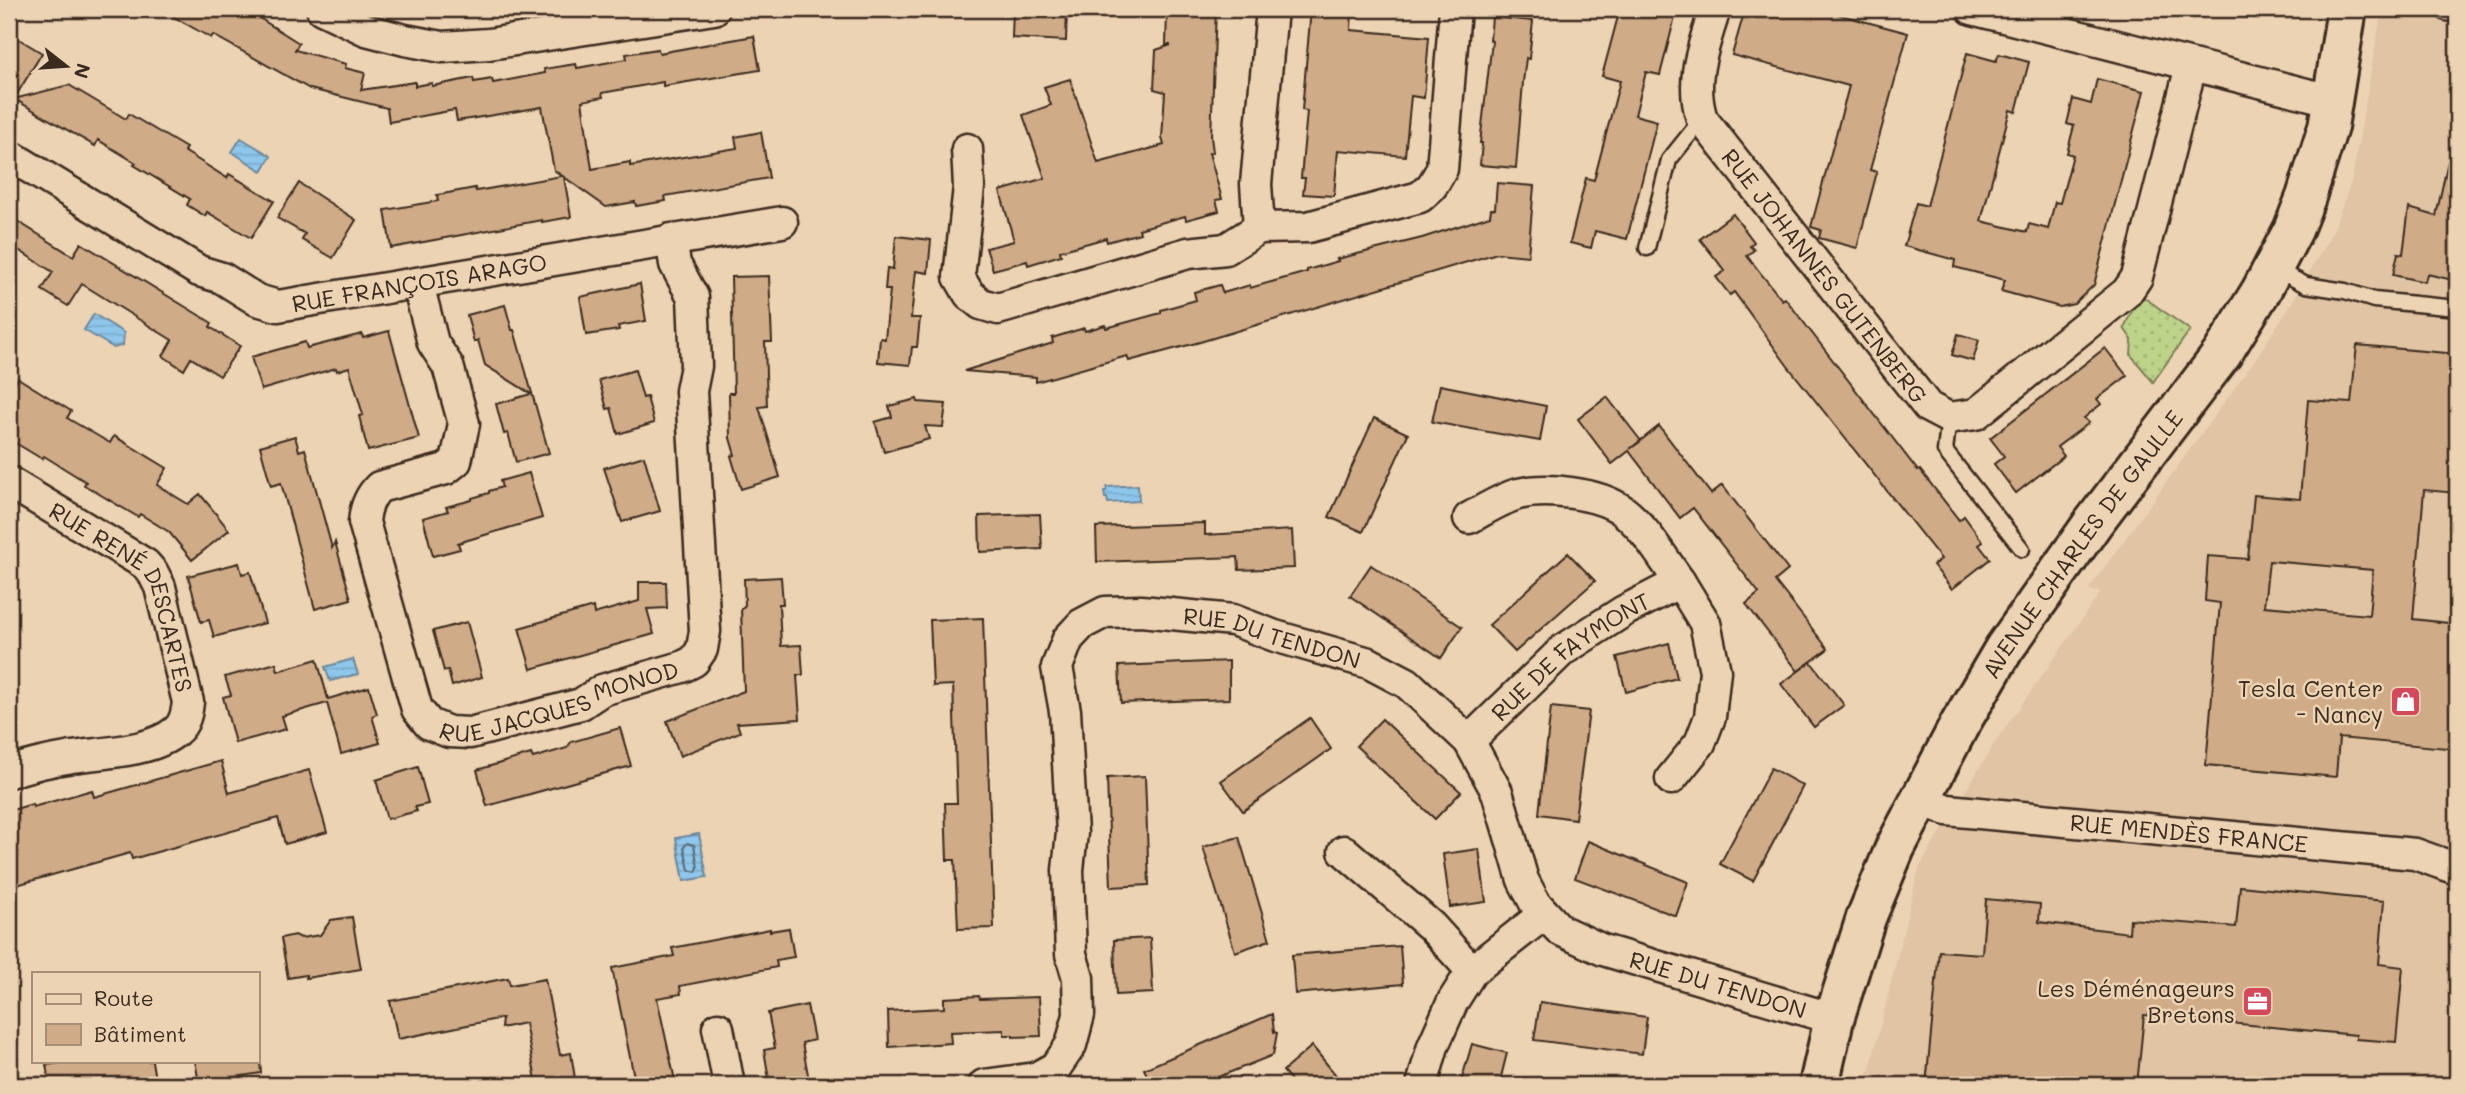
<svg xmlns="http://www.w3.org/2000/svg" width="2466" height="1094" font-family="Mali,sans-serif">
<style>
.built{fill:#e0c4a4}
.park{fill:url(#park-dots);stroke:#7c7e54;stroke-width:2}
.water{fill:url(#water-rules);stroke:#6d889a;stroke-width:2}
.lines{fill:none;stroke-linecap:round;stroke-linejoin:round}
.shore{stroke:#5c6870;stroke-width:2}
.building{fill:#cfab88;stroke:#3b2a1e;stroke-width:2;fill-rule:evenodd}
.service-casing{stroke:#3b2a1e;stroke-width:19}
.minor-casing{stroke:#3b2a1e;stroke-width:35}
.secondary-casing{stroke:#3b2a1e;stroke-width:44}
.service{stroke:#ecd3b4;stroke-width:14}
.minor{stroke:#ecd3b4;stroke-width:30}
.secondary{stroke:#ecd3b4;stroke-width:38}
.labels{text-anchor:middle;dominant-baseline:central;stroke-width:5;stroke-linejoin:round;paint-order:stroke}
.street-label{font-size:23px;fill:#3b2a1e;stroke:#ecd3b4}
.poi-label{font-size:23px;fill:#3b2a1e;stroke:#ecd3b4;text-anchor:end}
</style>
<defs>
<pattern id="park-dots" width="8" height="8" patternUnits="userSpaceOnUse" patternTransform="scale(1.75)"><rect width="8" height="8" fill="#bcd389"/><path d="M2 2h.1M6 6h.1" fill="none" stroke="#a2b576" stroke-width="1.8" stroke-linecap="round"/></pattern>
<pattern id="water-rules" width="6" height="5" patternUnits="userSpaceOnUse" patternTransform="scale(1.75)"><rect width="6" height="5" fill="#8ec6ec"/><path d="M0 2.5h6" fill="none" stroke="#7baaca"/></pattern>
</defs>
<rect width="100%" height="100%" fill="#ecd3b4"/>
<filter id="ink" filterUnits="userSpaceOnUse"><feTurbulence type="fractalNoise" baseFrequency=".0143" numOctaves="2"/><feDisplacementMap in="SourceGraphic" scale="14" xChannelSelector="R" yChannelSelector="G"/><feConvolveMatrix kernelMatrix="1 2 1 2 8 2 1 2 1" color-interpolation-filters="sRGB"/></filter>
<g filter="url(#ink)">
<!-- built -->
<path class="built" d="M2382,9H2457V1085H1866L1919,868L1994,744L2101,592L2088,590L2252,364L2288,309L2333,231L2352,179Z"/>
<!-- park -->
<path class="park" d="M2142,296L2190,330L2153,382L2131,355L2132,340L2124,328L2134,306Z"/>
<!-- water -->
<g class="water">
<path d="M241,138L271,156L262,171L232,152Z"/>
<path d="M94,314L124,333L123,345L114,348L84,330Z"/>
<path d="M1138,485L1139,501L1108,503L1107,498H1105L1104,491H1106L1107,487Z"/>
<path d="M353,659L358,674L330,681L325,667Z"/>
<path d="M699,834L707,877L684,881L676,838Z"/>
</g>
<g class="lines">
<!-- shore -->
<path class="shore" d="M687,843L694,845L698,868L696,872L689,870L684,847Z"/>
</g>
<!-- building -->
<g class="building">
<path d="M160,9H245L299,43L295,50L346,64L345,68L365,73L361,90L415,82V86L432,83V86L473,78L474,82L492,79L493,83L545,73L544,69L576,64L577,68L627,59L626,54L658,49L659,53L754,36L760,70L663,86V82L602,93L603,97L582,101L592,169L630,162V166L737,148L735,137L761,132L769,178L665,196L666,201L636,206L635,202L606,207L564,177L571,217L542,222V220L391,248L385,210L438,201L437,195L475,188L476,191L562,176L554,170L542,107L457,121L455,110L389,122L387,108L310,89L213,35L211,38Z"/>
<path d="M1013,9H1067L1066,41L1012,38Z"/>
<path d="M1174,9H1216L1211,137L1213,152L1209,153L1222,199L1216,200L1219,211L1186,220L1185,216L1139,229L1140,233L1107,242L1106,238L1060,251L1061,255L1028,265L1027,261L993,270L986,248L1014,241L1000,191L1045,178L1023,115L1051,105L1044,87L1070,79L1098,163L1164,145L1162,138L1165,92L1154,89L1156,50L1171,45H1166L1167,12H1173Z"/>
<path d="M1311,9H1352L1351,30L1429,37L1424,98L1411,96L1405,156L1338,150L1334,196L1303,194L1305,178H1301L1307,111L1302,110Z"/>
<path d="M1620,9H1677L1660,75L1646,72L1635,115L1657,121L1627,239L1595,231L1591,248L1570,243L1586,178L1594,180L1620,81L1602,76Z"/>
<path d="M1751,9H1818L1908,33L1870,170L1877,172L1857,248L1819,238L1821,230L1811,227L1849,86L1732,55L1744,13L1749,15Z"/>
<path d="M1492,17L1533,21L1529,59L1526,58L1523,82L1516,168L1480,165L1482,143H1480L1492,41L1490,40Z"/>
<path d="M9,33L42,53L14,99L69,85L126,119L129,114L186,148L184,151L227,178L229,174L274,201L251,238L207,212L205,216L187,205L190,199L134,165L136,163L98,140L95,146L14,99L9,108Z"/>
<path d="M1967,53L1996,61L1999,54L2029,62L2016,112L2010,110L1981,221L2027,232L2029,224L2048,229L2055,202L2060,203L2073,155L2067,153L2074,126L2067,124L2073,99L2091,104L2097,79L2144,91L2094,285L2074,304L2060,307L2001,291L2005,280L1954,267L1955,260L1904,246L1916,203L1927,206Z"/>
<path d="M2448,161L2457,162V281L2427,274L2425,282L2393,275L2398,253L2403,254L2409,208L2436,216Z"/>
<path d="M299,183L356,220L333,258L302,240L305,234L277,218Z"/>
<path d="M1497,183L1534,186L1528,256L1497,253L1200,342L1129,361L1127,356L1036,382V377L964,371L1053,343L1052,338L1084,328L1085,331L1105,325L1106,328L1161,313V310L1196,300L1194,292L1220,285L1223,293L1250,285V288L1307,272V270L1338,261L1337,259L1422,238L1490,216L1491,209H1495Z"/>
<path d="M1733,214L1754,242L1750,246L1754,250L1747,256L1782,300L1785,298L1918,471L1920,470L1959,520L1964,516L1983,542L1979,545L1990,559L1952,589L1933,565L1941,559L1787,365L1734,292L1730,295L1716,277L1725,271L1700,239Z"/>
<path d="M9,216L73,256L81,243L212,323L210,327L240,346L220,376L191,358L184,370L163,356L172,340L82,284L68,306L42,290L53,272L9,244Z"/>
<path d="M896,236L931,240L928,273L916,271L911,318H920L917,347H912L910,365L878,362L880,338L885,339L890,290H885L887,268L893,269Z"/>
<path d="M769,276L772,342H765L767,406L759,407L780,477L741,489L731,456L735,455L730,438L729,393H734L731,277Z"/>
<path d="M640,284L646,321L618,326L619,330L586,335L580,297Z"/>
<path d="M505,305L512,330H514L549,453L516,462L508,433L504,434L496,404L531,394L485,365L478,340L474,342L467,315Z"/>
<path d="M389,331L419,438L368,451L359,416L363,415L349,367L337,371L336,368L261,390L251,357L305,342L307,348L362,334L363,338Z"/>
<path d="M1958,334L1979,340L1973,361L1952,355Z"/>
<path d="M2357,345L2457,354V493L2424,490L2413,619L2457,624V749L2339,738L2336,777L2206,765L2220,603L2205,601L2208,556L2248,559L2254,495L2300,499L2308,400L2351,403ZM2269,561L2373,570L2369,615L2264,606Z"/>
<path d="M2105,348L2127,376L2097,399L2101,404L2084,418L2089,423L2057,447L2064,456L2016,493L1994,464L2004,456L1990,438Z"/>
<path d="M635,370L643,398L647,397L654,423L618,434L611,408L607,409L599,380Z"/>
<path d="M18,378L71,411L67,418L110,443L114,436L167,468L157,485L188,504L200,494L229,530L192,560L169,532L140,514L138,517L84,485L86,482L44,456L42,459L9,439V393Z"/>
<path d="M1440,385L1546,406L1540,441L1432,422Z"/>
<path d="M1607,397L1641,441L1630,449L1659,426L1711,494L1722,485L1788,570L1775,581L1828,649L1798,671L1746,604L1759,593L1693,508L1680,518L1629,451L1612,464L1578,419Z"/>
<path d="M917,399L918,402L946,404L943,427L925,426L929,439L884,452L875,422L892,417L889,406Z"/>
<path d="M1374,418L1408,434L1363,532L1329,517Z"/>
<path d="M295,436L299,451L305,449L332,548L335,542L351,599L315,609L281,483L271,486L260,446Z"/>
<path d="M644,456L660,511L622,522L604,468Z"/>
<path d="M529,473L542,518L458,543L460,549L433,556L423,518L448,511L446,507L472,500V498L489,493V491L502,487L500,481Z"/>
<path d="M1040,514L1042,549L980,552L979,516Z"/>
<path d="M1205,523V535L1292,530L1294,568L1239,570L1238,557L1097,562L1096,527Z"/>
<path d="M1568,553L1595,581L1515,652L1489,625Z"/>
<path d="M239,563L242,574L250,572L265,623L214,637L209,620L201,622L188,576Z"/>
<path d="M1371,565L1462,627L1441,658L1350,596Z"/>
<path d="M781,577L783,604H779L781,646L801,645L803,675H797L800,719L737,723L740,732L680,756L667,721L744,691L741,609L745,605L744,579Z"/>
<path d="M639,582H666L667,608L647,609L654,634L531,669L519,628L593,607L594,614L639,601Z"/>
<path d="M983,618L994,928L958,929L955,860H947L945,803H957L953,685L933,686L930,620Z"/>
<path d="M467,622L482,677L452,686L448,670L444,671L433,631Z"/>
<path d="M1669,643L1677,678L1626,692L1617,657Z"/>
<path d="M317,659L328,699L369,687L377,714L372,716L380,743L341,754L327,703L282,716L286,729L235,743L223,697L231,695L225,677L276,663L278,671Z"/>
<path d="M1229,661V699L1121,703L1119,666Z"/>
<path d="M1811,662L1844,705L1814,727L1781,684Z"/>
<path d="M1551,707L1589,711L1575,819L1539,814Z"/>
<path d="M1310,718L1331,749L1243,811L1221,781Z"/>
<path d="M1382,719L1461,792L1435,819L1356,746Z"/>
<path d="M620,728L631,766L487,806L477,770L531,754L533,758L567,748L571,742Z"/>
<path d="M221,761L229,793L309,770L327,832L285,844L278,818L132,859L130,853L13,886L9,873V811L32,804L33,807L92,790L94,797Z"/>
<path d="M418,767L428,804L415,807L417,811L387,819L376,780Z"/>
<path d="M1771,768L1803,786L1753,881L1720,864Z"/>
<path d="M1145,776L1149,885L1111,887L1107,778Z"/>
<path d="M1239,837L1270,940L1235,952L1203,847Z"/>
<path d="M1588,841L1688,882L1676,916L1575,878Z"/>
<path d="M1479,849L1486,902L1450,907L1443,854Z"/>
<path d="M2240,886L2384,901L2379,964L2403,967L2396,1042L2356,1039V1035L2144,1015L2137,1085H1926L1939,951L1982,954L1986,899L2040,904L2039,922L2129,933L2130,919L2236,927Z"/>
<path d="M352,917L361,969L306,978V975L288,978L281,938L295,935L301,938L320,935L331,920Z"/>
<path d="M789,928L794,957L776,960L777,967L680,986L681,994L657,998L676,1085H641L639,1076L634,1077L612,968L674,956L672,948L770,929V931Z"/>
<path d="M1150,938L1153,993L1116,995L1114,940Z"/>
<path d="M1400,946L1403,984L1295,994L1292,955Z"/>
<path d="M508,978L510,985L545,979L560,1055L571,1053L576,1085H537L525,1023L501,1028L502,1018L398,1039L390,1001Z"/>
<path d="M979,996L980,999L1039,997L1041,1036L1013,1037V1035H1004V1030L950,1032L951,1043L889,1047L888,1011L944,1008V998Z"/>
<path d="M1540,1002L1647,1017L1642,1054L1534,1040Z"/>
<path d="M807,1005L814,1040L802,1043L810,1085H770L764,1050L775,1048L768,1013Z"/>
<path d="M1272,1014L1274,1032L1277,1033L1273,1055L1199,1085H1152L1144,1069Z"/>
<path d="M1472,1044L1507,1053L1499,1085H1460Z"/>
<path d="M1312,1046L1344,1085H1295L1283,1071Z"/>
<path d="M76,1061H152L156,1085H50L46,1065Z"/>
<path d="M195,1061H260L261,1073L199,1083Z"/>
</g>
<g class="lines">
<defs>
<g id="service">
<path d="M2442,9L2446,13L2457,15"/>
<path d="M2060,32L2067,9"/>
<path d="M1647,248L1669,160L1702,119"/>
<path d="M2275,269L2306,285L2345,291L2374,300L2457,308"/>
<path d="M1949,418L1945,451L2022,549"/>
</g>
<g id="minor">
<path d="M322,9L366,30L405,40L442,47L489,44L714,9"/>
<path id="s1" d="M1715,9C1704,46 1689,80 1702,119L1928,407L1949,418L1976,414L2127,292L2137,277L2191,66"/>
<path d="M1972,9L2334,101"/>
<path d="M967,149L969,187L959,277L969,294L981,304L998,309L1188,253L1226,249L1259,228L1308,227L1420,197L1432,186L1442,169L1455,9"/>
<path id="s2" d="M9,155L199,271L222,278L257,300L278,306L782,222"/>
<path d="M1259,228L1256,184L1272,9"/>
<path id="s3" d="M418,284L433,343L448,366L464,424L456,461L446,469L379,487C369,497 365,508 364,522L417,709L429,724L449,732L470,733L581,704L602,690L682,667L694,661L702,649L705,631L691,391L696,366L693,297L675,264L671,239"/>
<path id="s4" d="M9,482L145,564L153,573L160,587L188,702C187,712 185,724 176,731C151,753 99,752 67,758C47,761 28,766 9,772"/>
<path d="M1469,518C1484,510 1501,499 1518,494C1546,487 1598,493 1622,510C1646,528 1663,559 1680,582"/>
<path id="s5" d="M1469,741L1563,650L1624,611L1680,582L1705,623L1715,671L1710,717L1700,743L1671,779"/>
<path id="s6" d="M1919,799L1947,810L2415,854L2457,869"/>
<path d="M1344,851L1431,926L1472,971"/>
<path d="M718,1028L729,1085"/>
<path id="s7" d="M984,1085L1036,1078L1056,1067L1071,1045L1079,1015L1078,978L1071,954L1068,870L1072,833L1065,711L1057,667L1068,639L1082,624L1105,612L1141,611L1233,620L1275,636L1369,663L1407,683L1469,741L1497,792L1523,880L1535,903L1560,930L1603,950L1834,1019"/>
<path d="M1422,1085L1433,1046L1453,1001L1472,971L1544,914"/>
</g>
<g id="secondary">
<path id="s8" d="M1819,1085L1834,1019L1866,918L1895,848L1960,724L2004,649L2093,523L2222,354L2261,291L2293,230L2306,197L2328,127L2347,9"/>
</g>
</defs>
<!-- service casing -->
<use href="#service" class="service-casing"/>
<!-- minor casing -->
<use href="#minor" class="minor-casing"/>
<!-- secondary casing -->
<use href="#secondary" class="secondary-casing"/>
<!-- service -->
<use href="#service" class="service"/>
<!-- minor -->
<use href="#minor" class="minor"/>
<!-- secondary -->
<use href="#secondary" class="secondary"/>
</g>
</g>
<!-- icons -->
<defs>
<symbol id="shop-square" viewBox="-11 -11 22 22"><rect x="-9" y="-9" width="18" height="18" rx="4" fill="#d1495b" stroke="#ecd3b4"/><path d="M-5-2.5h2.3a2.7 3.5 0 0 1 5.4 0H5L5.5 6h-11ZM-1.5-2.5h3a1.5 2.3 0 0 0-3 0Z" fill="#fff"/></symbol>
<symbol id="office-square" viewBox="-11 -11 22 22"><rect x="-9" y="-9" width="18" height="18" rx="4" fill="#d1495b" stroke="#ecd3b4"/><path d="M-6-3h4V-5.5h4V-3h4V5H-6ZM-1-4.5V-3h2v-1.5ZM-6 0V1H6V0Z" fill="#fff"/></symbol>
</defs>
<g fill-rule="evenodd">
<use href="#shop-square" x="2388" y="684" width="35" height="35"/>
<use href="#office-square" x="2240" y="984" width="35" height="35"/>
</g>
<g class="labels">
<!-- street labels -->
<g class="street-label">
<text stroke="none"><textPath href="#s1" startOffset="312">RUE JOHANNES GUTENBERG</textPath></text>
<text stroke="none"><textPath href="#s2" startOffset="453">RUE FRANÇOIS ARAGO</textPath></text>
<text stroke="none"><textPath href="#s8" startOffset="607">AVENUE CHARLES DE GAULLE</textPath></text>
<text stroke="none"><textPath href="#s4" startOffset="172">RUE RENÉ DESCARTES</textPath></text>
<text stroke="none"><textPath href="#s7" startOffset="730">RUE DU TENDON</textPath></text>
<text stroke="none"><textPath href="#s5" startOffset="133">RUE DE FAYMONT</textPath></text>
<text stroke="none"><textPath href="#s3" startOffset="658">RUE JACQUES MONOD</textPath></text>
<text stroke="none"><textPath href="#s6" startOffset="273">RUE MENDÈS FRANCE</textPath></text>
<text stroke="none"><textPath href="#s7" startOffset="1339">RUE DU TENDON</textPath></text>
</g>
<!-- poi labels -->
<g class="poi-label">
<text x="2383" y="688">Tesla Center<tspan x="2383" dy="26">- Nancy</tspan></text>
<text x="2235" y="988">Les Déménageurs<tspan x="2235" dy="26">Bretons</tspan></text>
</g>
</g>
<!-- margin -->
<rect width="2466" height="1094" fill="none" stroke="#ecd3b4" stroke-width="35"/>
<rect x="18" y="18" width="2431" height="1059" fill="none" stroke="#3b2a1e" stroke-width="2.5" filter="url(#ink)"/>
<!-- legend -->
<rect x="32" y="972" width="228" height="91" fill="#ecd3b4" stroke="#a58f78" stroke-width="2"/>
<rect x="46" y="994" width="35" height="10" fill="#ecd3b4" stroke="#a58f78" stroke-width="2"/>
<text x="94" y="1006" font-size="21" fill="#3b2a1e">Route</text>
<rect x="46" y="1024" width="35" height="21" fill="#cfab88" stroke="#a58f78" stroke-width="2"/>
<text x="94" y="1042" font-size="21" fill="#3b2a1e">Bâtiment</text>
<!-- north arrow -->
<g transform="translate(66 66) rotate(107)" stroke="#ecd3b4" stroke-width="5" paint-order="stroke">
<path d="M0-5L12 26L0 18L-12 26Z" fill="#3b2a1e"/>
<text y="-10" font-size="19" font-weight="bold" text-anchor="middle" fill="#3b2a1e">N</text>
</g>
</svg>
